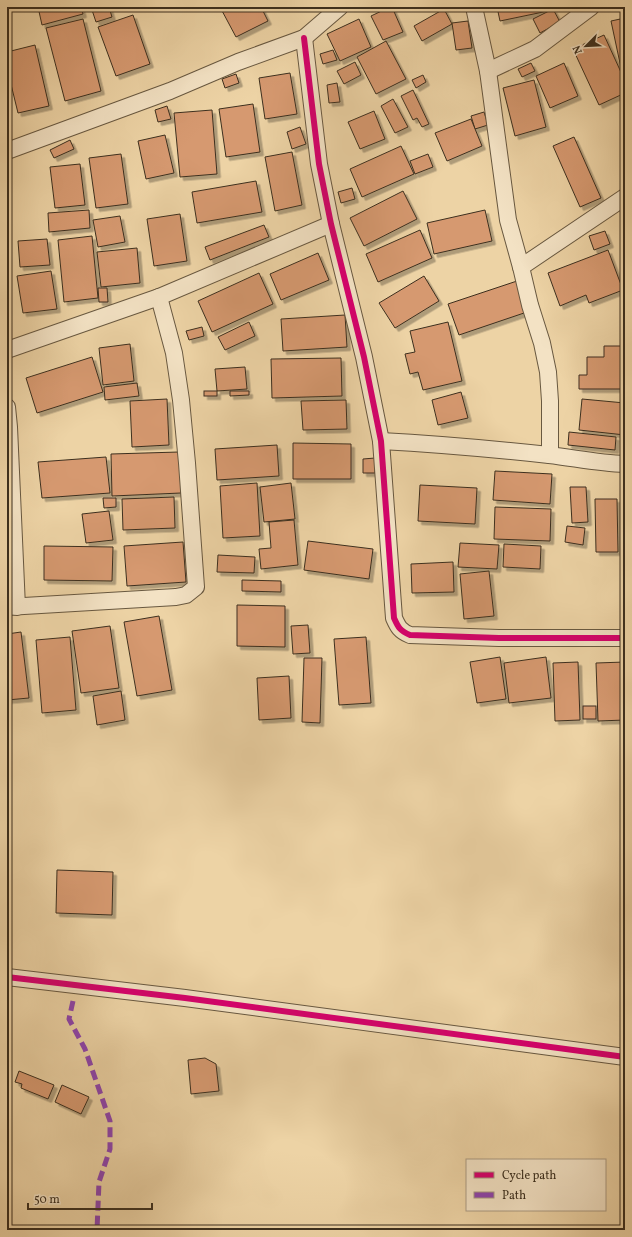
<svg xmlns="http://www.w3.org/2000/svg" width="632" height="1237" font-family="Vollkorn,serif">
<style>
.building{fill:#d69970;stroke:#3c2f1e;filter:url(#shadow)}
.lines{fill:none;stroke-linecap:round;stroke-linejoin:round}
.minor-casing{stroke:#685840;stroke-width:18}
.minor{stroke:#f3e2c4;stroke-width:16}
.quiet{stroke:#8e44ad;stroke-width:5;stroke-dasharray:10 5;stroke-linecap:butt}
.cycleway-casing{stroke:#f3e2c4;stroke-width:8}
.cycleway{stroke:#d6006c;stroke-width:6}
</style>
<defs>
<filter id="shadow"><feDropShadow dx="3.5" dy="3.5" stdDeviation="0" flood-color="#0004"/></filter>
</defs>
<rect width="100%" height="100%" fill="#edd3a5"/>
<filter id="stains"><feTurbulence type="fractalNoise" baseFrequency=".005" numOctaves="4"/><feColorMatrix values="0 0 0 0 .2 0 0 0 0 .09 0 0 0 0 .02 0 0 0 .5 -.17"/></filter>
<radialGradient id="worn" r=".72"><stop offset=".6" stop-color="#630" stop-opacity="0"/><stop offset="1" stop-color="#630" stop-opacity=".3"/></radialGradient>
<!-- building -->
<g class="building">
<path d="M38,7H81L83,14L42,25Z"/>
<path d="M91,7H109L112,17L96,22Z"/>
<path d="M220,7H261L268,21L236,37Z"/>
<path d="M390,7H392L403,32L383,40L371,16Z"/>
<path d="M497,7H547L548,11L500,21Z"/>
<path d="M444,9L452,24L422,41L414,26Z"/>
<path d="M553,9L560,22L540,33L533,19Z"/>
<path d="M133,15L150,64L116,76L98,27Z"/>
<path d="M625,18V67L621,68L611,21Z"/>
<path d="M83,19L101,91L65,101L46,28Z"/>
<path d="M359,19L371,47L340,61L327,34Z"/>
<path d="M468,21L472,48L456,50L452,23Z"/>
<path d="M604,35L625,81V93L599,105L573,49Z"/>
<path d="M386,41L406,79L376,94L357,57Z"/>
<path d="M35,45L49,106L18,113L7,68V52Z"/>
<path d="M333,50L337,60L323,64L320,54Z"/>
<path d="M355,62L361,75L344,84L337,71Z"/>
<path d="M531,63L535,71L522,77L518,69Z"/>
<path d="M564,63L578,96L550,108L536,76Z"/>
<path d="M290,73L297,114L265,119L259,78Z"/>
<path d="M236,74L239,83L225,88L222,79Z"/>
<path d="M423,75L426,82L416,88L412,80Z"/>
<path d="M534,80L546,127L515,136L503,88Z"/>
<path d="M337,83L340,102L329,103L327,85Z"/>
<path d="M413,90L429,124L422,127L417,118L413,120L401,96Z"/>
<path d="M393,99L408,127L395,133L381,106Z"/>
<path d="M253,104L260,152L226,157L219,109Z"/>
<path d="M167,106L171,119L158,122L155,110Z"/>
<path d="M212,110L217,174L180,177L174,113Z"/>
<path d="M374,111L385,139L360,149L348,122Z"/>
<path d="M484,112L488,125L475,129L471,116Z"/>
<path d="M471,119L482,146L447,161L435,133Z"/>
<path d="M300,127L306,144L292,149L287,132Z"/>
<path d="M165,135L174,173L146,179L138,141Z"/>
<path d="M574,137L601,198L580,207L553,146Z"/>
<path d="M70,140L74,149L54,158L50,150Z"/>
<path d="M401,146L414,174L362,197L350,169Z"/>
<path d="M292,152L302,205L275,211L265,157Z"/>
<path d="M121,154L128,204L96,208L89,158Z"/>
<path d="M428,154L433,167L415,174L410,161Z"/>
<path d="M80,164L85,205L55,208L50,167Z"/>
<path d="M256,181L262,212L197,223L192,192Z"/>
<path d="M352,188L355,199L341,203L338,192Z"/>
<path d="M403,191L417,219L364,246L350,218Z"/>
<path d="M89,210L90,228L49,232L48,213Z"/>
<path d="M485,210L492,241L434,254L427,223Z"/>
<path d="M180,214L187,261L154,266L147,219Z"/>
<path d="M120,216L125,242L98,247L93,220Z"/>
<path d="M264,225L269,237L210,260L205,247Z"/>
<path d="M420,230L432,258L378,282L366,254Z"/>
<path d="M605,231L610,244L594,250L589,236Z"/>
<path d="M92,236L98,298L64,302L58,240Z"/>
<path d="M47,239L50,265L20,267L18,241Z"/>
<path d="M137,248L140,283L101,287L97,252Z"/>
<path d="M608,250L623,290L589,303L586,295L560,306L548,273Z"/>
<path d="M318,253L329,280L281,300L270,274Z"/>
<path d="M51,271L57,309L23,313L17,276Z"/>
<path d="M259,273L273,304L212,332L198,301Z"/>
<path d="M424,276L439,301L395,328L379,303Z"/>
<path d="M517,281L527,312L459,335L448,304Z"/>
<path d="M98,288H107L108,302H99Z"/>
<path d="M345,315L347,347L283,351L281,319Z"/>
<path d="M249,322L255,336L225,350L218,337Z"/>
<path d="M448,322L462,381L423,390L418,372L410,374L405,354L415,352L410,331Z"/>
<path d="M202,327L204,336L189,340L186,331Z"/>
<path d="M130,344L134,381L103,385L99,348Z"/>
<path d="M604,346H625V389H579V375H587V357H604Z"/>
<path d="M92,357L103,392L37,413L26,378Z"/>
<path d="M341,358L342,396L272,398L271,359Z"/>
<path d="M245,367L247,389L217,391L215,369Z"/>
<path d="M137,383L139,396L105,400L104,387Z"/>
<rect x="204" y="391" width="13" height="5"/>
<path d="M230,391H249V395L230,396Z"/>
<path d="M461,392L468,418L438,425L432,400Z"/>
<path d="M167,399L169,445L132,447L130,401Z"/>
<path d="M582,399L625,403V435L579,430Z"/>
<path d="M346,400L347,429L303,430L301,401Z"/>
<path d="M569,432L616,437L615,450L568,445Z"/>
<path d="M293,443L351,444V479H293Z"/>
<path d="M277,445L279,476L217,480L215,449Z"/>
<path d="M179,452L181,493L112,496L111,454Z"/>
<path d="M106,457L110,493L42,498L38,462Z"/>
<path d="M375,458V473H363V459Z"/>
<path d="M495,471L552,474L550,504L493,500Z"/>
<path d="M257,483L260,536L223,538L220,486Z"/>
<path d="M291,483L295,519L264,522L260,487Z"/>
<path d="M420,485L477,488L475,524L418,521Z"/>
<path d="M570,487H586L588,522L572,523Z"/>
<path d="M174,497L175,528L123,530L122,499Z"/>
<path d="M103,498H116V507L104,508Z"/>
<path d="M595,499H617L618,552H596Z"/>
<path d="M625,502V550H623L621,503Z"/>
<path d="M495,507L551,509L550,541L494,539Z"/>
<path d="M109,511L113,540L86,543L82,514Z"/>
<path d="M294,520L298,565L261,569L259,549L271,548L269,522Z"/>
<path d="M567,526L585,528L583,545L565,542Z"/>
<path d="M308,541L373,549L369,579L304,570Z"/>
<path d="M183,542L186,582L127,586L124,546Z"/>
<path d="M460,543L499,545L497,569L458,567Z"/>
<path d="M504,544L541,546L540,569L503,567Z"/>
<path d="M44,546L113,547L112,581L44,580Z"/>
<path d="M218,555L255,557L254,573L217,572Z"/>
<path d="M453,562L454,592L412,593L411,564Z"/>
<path d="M489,571L494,616L464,619L460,574Z"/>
<path d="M242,580L281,581V592L242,591Z"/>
<path d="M237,605L285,606V647L237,646Z"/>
<path d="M159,616L172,690L137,696L124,622Z"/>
<path d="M308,625L310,653L293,654L291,626Z"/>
<path d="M110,626L119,688L81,693L72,631Z"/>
<path d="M21,632L29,698L7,700V634Z"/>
<path d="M70,637L76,710L42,713L36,640Z"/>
<path d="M366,637L371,703L339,705L334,639Z"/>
<path d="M500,657L506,699L477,703L470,662Z"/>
<path d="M546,657L551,698L509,703L504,663Z"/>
<path d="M304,658H322L320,723L302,722Z"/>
<path d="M578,662L580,720L555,721L553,663Z"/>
<path d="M625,662V720L598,721L596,663Z"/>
<path d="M289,676L291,718L259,720L257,678Z"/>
<path d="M121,691L125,720L97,725L93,696Z"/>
<rect x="583" y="706" width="13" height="13"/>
<path d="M57,870L113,872L112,915L56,913Z"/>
<path d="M205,1058L216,1064L219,1091L191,1094L188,1060Z"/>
<path d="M19,1071L54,1085L48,1099L21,1088L22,1084L15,1082Z"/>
<path d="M62,1085L89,1097L81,1114L55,1102Z"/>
</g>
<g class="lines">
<defs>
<g id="minor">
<path d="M474,7L488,71L508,220L521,267L530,305L542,343L548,372L550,401V455"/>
<path d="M304,38L319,164L331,224L364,357L381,441L394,618C398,627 400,631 410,635L499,638H625"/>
<path d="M488,71L535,49L591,7"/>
<path d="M7,151L170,91L238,62L304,38L340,7"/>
<path d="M521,267L625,197"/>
<path d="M7,350L159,297L331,224"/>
<path d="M7,407L9,427L17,607"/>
<path d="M381,441C437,444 493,449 549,455C575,458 598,463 625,464"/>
<path d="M7,607L176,597L186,595L196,587L187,463L181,400L174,353L159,297"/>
<path d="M7,977L185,998L625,1057"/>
</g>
</defs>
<!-- minor casing -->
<use href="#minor" class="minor-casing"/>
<!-- minor -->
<use href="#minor" class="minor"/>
<!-- quiet -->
<path class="quiet" d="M73,1001L69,1019L85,1049L110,1121V1149L99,1182L97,1230"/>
<defs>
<g id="cycleway">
<path d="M304,38L319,164L331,224L364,357L381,441L394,618C398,627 400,631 410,635L499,638H625"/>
<path d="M7,977L185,998L625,1057"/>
</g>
</defs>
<!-- cycleway casing -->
<use href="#cycleway" class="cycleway-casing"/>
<!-- cycleway -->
<use href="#cycleway" class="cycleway"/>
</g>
<!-- margin -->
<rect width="632" height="1237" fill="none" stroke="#edd3a5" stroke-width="24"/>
<rect x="8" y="8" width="616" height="1221" fill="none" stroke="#3c2f1e" stroke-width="2"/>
<rect x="12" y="12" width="608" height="1213" fill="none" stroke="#3c2f1e"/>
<!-- legend -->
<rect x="466" y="1159" width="140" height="52" fill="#f3e2c4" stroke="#aa9a82"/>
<rect x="474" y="1172" width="20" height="6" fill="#d6006c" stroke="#aa9a82"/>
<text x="502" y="1179" font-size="12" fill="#3c2f1e">Cycle path</text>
<rect x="474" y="1192" width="20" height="6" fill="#8e44ad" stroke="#aa9a82"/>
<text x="502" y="1199" font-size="12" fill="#3c2f1e">Path</text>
<!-- north arrow -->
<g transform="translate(586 46) rotate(246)" stroke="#f3e2c4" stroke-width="3" paint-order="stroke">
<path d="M0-3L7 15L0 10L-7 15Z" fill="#3c2f1e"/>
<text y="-6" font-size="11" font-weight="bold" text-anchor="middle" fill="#3c2f1e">N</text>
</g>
<!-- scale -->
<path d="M28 1203v6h124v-6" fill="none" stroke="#3c2f1e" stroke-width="2"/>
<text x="34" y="1203" font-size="12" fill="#3c2f1e" stroke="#f3e2c4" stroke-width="3" paint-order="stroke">50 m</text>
<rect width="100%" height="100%" filter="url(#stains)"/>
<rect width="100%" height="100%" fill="url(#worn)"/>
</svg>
